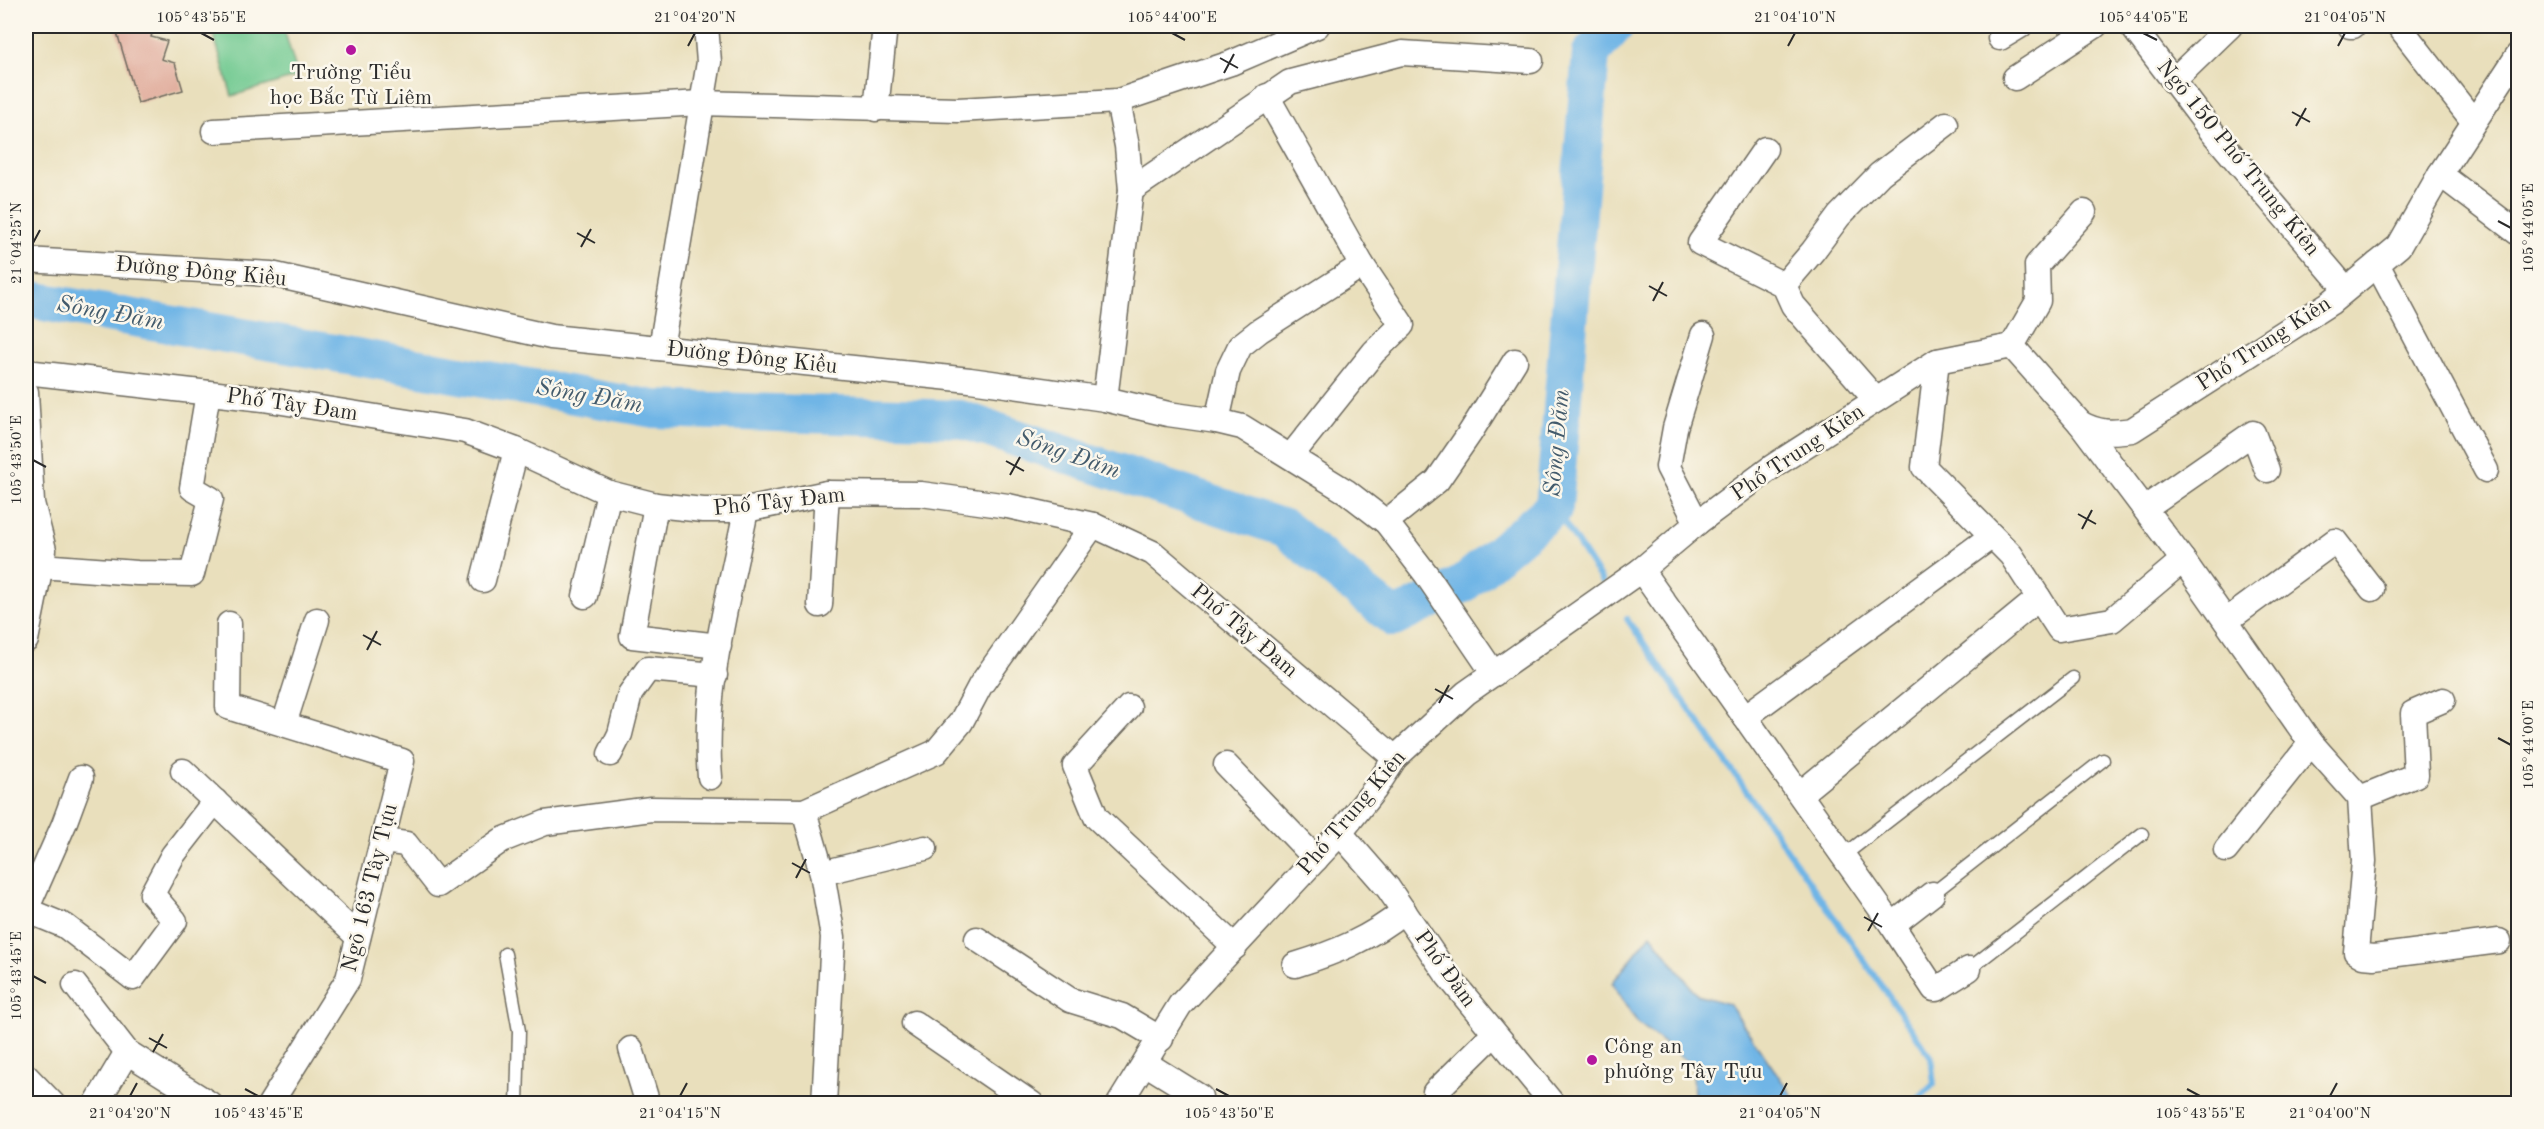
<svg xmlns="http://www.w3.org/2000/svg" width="2544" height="1129" font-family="'Old Standard TT',serif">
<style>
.green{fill:#70c990;stroke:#4e7a5e;stroke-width:1.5}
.water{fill:#6fb5e6;stroke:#4d7088;stroke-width:1.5}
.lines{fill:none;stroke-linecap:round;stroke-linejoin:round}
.stream{stroke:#6fb5e6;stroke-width:6}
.river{stroke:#6fb5e6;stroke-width:38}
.building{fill:#e2b0a0}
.service-casing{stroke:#6e6a5e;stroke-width:15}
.minor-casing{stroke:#6e6a5e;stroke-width:27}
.service{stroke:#fff;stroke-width:12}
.minor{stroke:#fff;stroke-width:24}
.ticks{fill:none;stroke:#2b2b2b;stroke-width:2}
.poi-dot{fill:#b5179e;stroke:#fbf7ec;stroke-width:2}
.labels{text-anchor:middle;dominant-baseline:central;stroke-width:5;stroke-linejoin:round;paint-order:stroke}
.poi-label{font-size:22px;fill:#2b2b2b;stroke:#fbf7ec}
.street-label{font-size:22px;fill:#2b2b2b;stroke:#fbf7ec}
.water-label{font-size:24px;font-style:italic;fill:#435b6c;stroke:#fbf7ec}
.neatline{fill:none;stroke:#2b2b2b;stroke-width:2}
.ticks-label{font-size:15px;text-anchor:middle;fill:#2b2b2b}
</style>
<rect width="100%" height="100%" fill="#fbf7ec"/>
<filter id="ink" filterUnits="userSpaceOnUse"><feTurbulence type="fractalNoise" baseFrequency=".0167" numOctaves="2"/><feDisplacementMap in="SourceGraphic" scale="12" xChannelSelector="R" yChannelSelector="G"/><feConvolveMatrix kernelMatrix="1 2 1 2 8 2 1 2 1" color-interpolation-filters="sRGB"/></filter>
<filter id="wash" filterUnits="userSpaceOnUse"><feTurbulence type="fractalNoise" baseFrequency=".008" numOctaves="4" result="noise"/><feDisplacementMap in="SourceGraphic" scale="24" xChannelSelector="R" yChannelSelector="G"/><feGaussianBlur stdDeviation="1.35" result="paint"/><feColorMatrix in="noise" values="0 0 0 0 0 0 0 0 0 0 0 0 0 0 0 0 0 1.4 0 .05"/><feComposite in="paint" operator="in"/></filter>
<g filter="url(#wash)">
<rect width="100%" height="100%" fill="#e9dfbc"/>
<!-- green -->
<path class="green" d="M211,26H283L298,76L232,96Z"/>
<!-- water -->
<path class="water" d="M1651,934L1697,995L1729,1004L1797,1103H1694L1693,1066L1637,1022L1612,983Z"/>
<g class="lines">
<!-- stream -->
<g class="stream">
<path d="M1554,507L1602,581"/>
<path d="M1627,619L1931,1057L1934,1084L1913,1104"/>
</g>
<!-- river -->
<path class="river" d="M26,299L654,409L960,419L1284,528L1394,618L1463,584L1554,507L1591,53L1615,26"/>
</g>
<g id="blocks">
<!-- building -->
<path class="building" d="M115,26H154L151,37L167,41L161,59L175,63L183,90L138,103Z"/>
</g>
</g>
<g filter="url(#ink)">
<use href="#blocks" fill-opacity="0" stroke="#6e6a5e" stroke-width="1.5"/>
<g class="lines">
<defs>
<g id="service">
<path d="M1843,856L2073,678"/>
<path d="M1932,894L2103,760"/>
<path d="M505,954L519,1031L517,1104"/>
<path d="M1969,969L2142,834"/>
</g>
<g id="minor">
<path d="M2132,26L2213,133L2346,289"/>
<path d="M2350,26H2353"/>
<path d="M2399,26L2473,121"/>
<path d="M2000,38L2020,26"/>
<path d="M2015,78L2095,26"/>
<path d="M2173,81L2230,26"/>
<path d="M1267,96L1362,265L1402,325L1374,352L1291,456"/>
<path d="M876,109L885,26"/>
<path d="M214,131L701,103L958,110L1118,101L1231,63L1317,26"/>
<path d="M1765,149L1700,243L1784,285L1793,305L1876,400"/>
<path d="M2440,174L2518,233"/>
<path d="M1131,190L1290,82L1402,53L1531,61"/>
<path d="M26,260L271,274L551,337L970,380L1105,399L1168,414L1217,421L1242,427L1347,492L1386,522L1426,574L1494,674"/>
<path d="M2377,264L2486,470"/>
<path d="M1784,285L1813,251L1839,216L1880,174L1946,124"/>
<path d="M2012,346L2038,301L2037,265L2084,212"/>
<path d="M661,348L709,62L706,26"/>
<path d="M1937,361L1924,467L2011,555L2059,629L2112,620L2183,560"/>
<path d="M26,372L263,399L465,431L516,450L609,493L656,505L703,510H746L827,493L921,494L1008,506L1093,525L1153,553L1395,758"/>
<path d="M26,392L32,503L44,550L26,640"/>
<path d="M1105,399L1131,190L1127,146L1118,101"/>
<path d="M1217,421L1228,371L1240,346L1259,331L1362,265"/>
<path d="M2080,423L2183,560L2311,743L2360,798L2364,861L2356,952L2363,956L2374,957L2499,941"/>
<path d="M656,505L632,636L719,646"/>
<path d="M2145,508L2253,433L2267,470"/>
<path d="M1386,522L1437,481L1470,433L1515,361"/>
<path d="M1697,523L1668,467L1675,428L1703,335"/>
<path d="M40,566L137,573L192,574L211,499L192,488L208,393"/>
<path d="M1641,570L1892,925L1934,989H1937L1969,969"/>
<path d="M483,580L516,450"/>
<path d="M585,596L609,493"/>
<path d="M820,605L827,493"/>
<path d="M2226,621L2335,541L2372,589"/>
<path d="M229,624L228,707L402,761L348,979L270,1104"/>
<path d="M1129,707L1075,766L1096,817L1235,947"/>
<path d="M1745,717L1992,536"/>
<path d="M284,724L317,620"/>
<path d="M610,754L620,734L630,694L648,669L715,675"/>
<path d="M1226,765L1316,859"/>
<path d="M183,771L358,937"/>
<path d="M710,777C702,688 729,597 746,510"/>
<path d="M1800,794L2039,598"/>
<path d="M2360,798L2416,775L2413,713L2443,700"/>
<path d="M804,811L822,873L833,937L824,1104"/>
<path d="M1340,833L1388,888L1448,976L1553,1104"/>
<path d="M383,841L406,844L438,885L502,840L545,823L651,809L804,811L936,752L961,722L980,686L1093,525"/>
<path d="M2226,850L2311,743"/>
<path d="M822,873L925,848"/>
<path d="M26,910L65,926L133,978L175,921L152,894L173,855L215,801"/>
<path d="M26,910L64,824L81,778"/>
<path d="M1892,925L1932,894"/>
<path d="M977,939L1070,1000L1122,1016L1161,1039"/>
<path d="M1295,965C1337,952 1369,939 1404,911"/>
<path d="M75,985L127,1052L210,1104"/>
<path d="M914,1023L1032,1104"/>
<path d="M631,1049L648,1104"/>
<path d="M1145,1063L1200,1097"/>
<path d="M26,1076L53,1104"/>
<path d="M1435,1092L1494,1034"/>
<path d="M96,1104L127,1052"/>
<path d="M1119,1104L1180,1005L1340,833L1375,789L1395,758L1466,693L1641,570L1697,523L1772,467L1937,361L2012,346L2080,423C2098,433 2111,433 2132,430L2330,303L2399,246L2440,174L2518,55"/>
</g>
</defs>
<!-- service casing -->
<use href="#service" class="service-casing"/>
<!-- minor casing -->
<use href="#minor" class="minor-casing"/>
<!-- service -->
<use href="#service" class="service"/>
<!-- minor -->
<use href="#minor" class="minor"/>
</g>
</g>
<!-- ticks -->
<path class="ticks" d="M201,33L214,40M1172,33L1185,40M2143,33L2157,40M688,46L695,33M1788,46L1795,33M2338,46L2345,33M1220,58L1238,68M1224,73L1234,54M2292,112L2310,122M2296,126L2306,108M2498,221L2511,228M577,233L595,243M33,243L40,230M581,247L591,229M1649,286L1667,296M1653,301L1663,282M33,460L46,467M1006,461L1024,471M1010,475L1020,457M2078,514L2096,524M2082,529L2092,510M363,635L381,645M367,650L377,631M1435,689L1453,699M1439,703L1449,685M2498,738L2511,745M792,863L810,873M796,878L806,859M1864,917L1882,927M1868,931L1878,913M33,976L46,983M149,1038L167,1048M153,1052L163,1034M245,1089L258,1096M1216,1089L1229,1096M2187,1089L2200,1096M130,1096L137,1083M680,1096L687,1083M1780,1096L1787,1083M2330,1096L2337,1083"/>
<!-- markers -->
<g class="poi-dot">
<circle cx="351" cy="50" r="6"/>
<circle cx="1592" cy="1060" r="6"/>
</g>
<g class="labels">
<!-- poi labels -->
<g class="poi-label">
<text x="351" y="73">Trường Tiểu<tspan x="351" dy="25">học Bắc Từ Liêm</tspan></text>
<text x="1604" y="1047" text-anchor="start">Công an<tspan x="1604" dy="25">phường Tây Tựu</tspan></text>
</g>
<!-- street labels -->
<g class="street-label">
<text transform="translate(2238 158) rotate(51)">Ngõ 150 Phố Trung Kiên</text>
<text transform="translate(201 272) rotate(5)">Đường Đông Kiều</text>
<text transform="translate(2264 344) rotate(-33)">Phố Trung Kiên</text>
<text transform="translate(752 358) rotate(6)">Đường Đông Kiều</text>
<text transform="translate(292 405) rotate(8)">Phố Tây Đam</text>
<text transform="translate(1798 453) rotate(-34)">Phố Trung Kiên</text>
<text transform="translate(779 502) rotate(-6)">Phố Tây Đam</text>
<text transform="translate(1244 631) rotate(40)">Phố Tây Đam</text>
<text transform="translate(1352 813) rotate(-50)">Phố Trung Kiên</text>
<text transform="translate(370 888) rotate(-76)">Ngõ 163 Tây Tựu</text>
<text transform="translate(1445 969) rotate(54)">Phố Đăm</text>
</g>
<!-- water labels -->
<g class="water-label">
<text transform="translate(110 314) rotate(10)">Sông Đăm</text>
<text transform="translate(589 397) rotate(10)">Sông Đăm</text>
<text transform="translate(1558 443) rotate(-85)">Sông Đăm</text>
<text transform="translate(1068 455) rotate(19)">Sông Đăm</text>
</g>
</g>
<!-- margin -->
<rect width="2544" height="1129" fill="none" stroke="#fbf7ec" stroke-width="66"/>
<rect x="33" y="33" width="2478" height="1063" class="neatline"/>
<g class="ticks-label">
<text x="201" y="22">105°43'55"E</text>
<text x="695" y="22">21°04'20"N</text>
<text x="1172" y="22">105°44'00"E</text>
<text x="1795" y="22">21°04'10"N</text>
<text x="2143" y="22">105°44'05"E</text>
<text x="2345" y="22">21°04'05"N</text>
<text transform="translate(2528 228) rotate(-90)" y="5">105°44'05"E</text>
<text transform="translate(16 243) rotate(-90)" y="5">21°04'25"N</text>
<text transform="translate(16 460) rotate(-90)" y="5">105°43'50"E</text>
<text transform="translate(2528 745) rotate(-90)" y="5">105°44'00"E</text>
<text transform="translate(16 976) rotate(-90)" y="5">105°43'45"E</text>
<text x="130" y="1118">21°04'20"N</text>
<text x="258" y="1118">105°43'45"E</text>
<text x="680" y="1118">21°04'15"N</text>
<text x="1229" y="1118">105°43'50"E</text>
<text x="1780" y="1118">21°04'05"N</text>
<text x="2200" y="1118">105°43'55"E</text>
<text x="2330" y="1118">21°04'00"N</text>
</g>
</svg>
